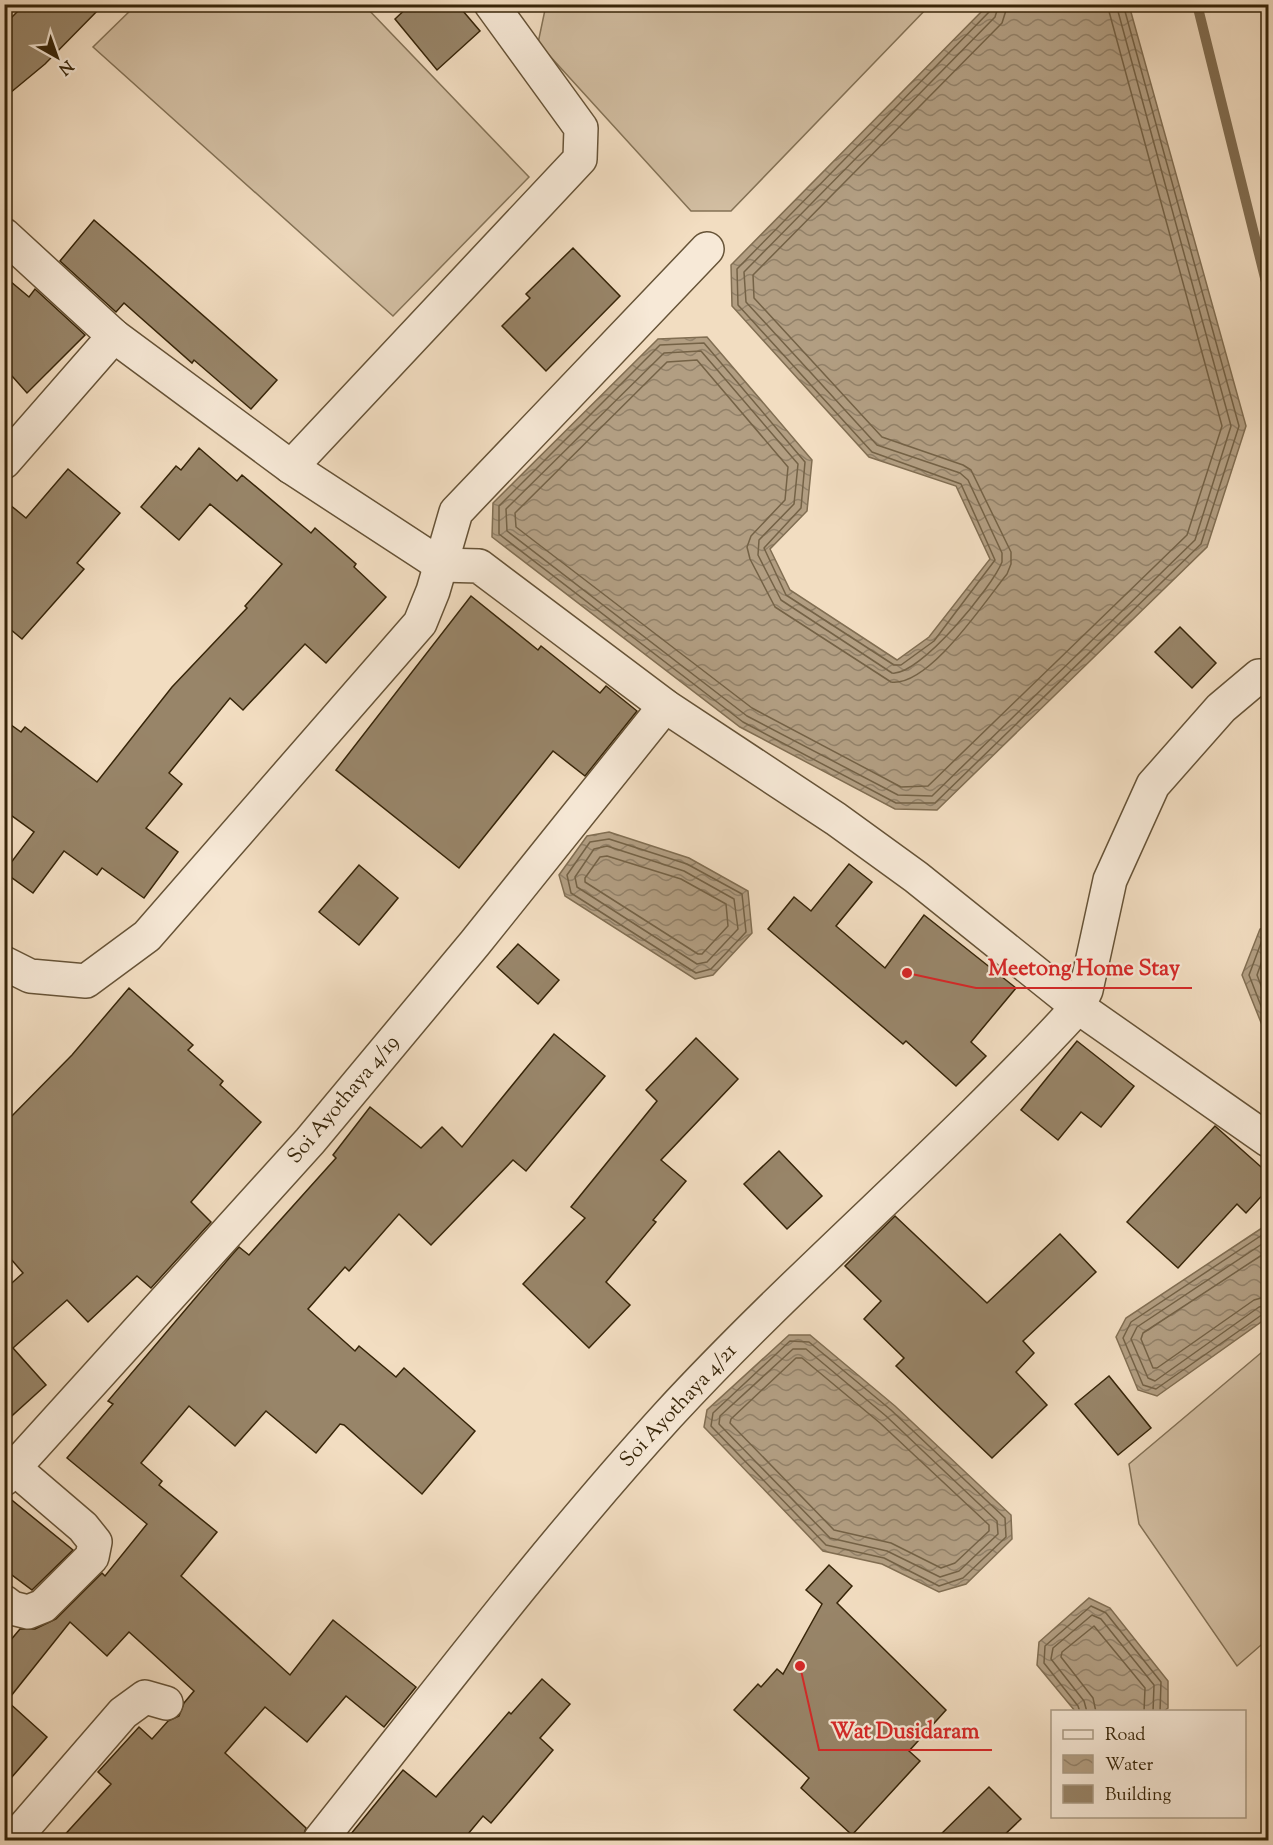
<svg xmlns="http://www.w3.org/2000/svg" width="1273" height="1845" font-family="'Sorts Mill Goudy',serif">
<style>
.grass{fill:#d2bea2;stroke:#847256;stroke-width:1.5}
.water{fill:url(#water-waves);stroke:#816e52;stroke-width:1.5}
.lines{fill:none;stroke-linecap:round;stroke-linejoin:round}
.shore{stroke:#746246;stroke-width:1.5}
.stream{stroke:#816e52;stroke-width:10}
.building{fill:#988569;stroke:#372509;stroke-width:1.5}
.minor-casing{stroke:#665337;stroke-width:36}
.minor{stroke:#f7e9d7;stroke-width:33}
.labels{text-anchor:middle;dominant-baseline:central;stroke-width:4.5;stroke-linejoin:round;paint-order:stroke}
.street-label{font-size:21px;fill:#372509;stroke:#f7e9d7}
.leader{fill:none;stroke:#d62828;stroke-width:2}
.callout-dot{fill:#d62828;stroke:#f7e9d7;stroke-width:2}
.callout-label{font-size:22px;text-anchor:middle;font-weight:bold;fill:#d62828;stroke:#f7e9d7;stroke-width:4.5;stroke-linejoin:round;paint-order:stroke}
</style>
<defs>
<pattern id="water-waves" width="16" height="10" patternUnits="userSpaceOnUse" patternTransform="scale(1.5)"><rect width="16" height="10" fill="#b29e82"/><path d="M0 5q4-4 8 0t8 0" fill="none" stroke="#928169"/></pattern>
</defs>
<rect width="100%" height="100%" fill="#f2ddc1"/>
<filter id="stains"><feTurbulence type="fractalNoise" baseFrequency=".00333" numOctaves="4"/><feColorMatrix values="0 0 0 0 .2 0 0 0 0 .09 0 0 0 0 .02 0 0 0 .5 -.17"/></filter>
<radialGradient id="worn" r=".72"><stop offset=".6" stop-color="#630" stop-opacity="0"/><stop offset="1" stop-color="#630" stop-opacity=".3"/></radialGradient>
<!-- grass -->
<g class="grass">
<path d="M136,5H364L529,177L393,316L93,47Z"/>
<path d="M546,5H930L731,211H691L538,43Z"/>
<path d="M1268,1347V1639L1237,1666L1139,1524L1129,1464Z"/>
</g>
<!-- water -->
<g class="water">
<path d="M988,5H1129L1246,426L1207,547L937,810L895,809L740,727L492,537L493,503L658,339L707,337L812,460L807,511L770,549L790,590L897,660L929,637L990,559L956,486L869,457L732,306L731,265Z"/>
<path d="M609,832L689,858L748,891L752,933L713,975L695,979L565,896L559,875L587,836Z"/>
<path d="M1268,926V1040L1242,975L1260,929Z"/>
<path d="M1268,1224V1317L1157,1396L1138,1390L1116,1337L1126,1318Z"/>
<path d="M789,1335H810L895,1406L1011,1515L1012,1539L966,1584L939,1592L882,1564L823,1551L704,1427L707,1410Z"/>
<path d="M1089,1598L1110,1608L1168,1681V1708L1164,1711H1075L1037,1665L1039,1642Z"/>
</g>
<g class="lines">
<!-- shore -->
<g class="shore">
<path d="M992,4L990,11L737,269L738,305L872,452L961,484L995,560L934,641L901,665H894L786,595L764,548L801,508L805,462L704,343L660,345L499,506V534L743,722L896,803H935L1201,544L1239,426L1123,4"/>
<path d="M999,4L995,17L744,272L746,302L877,445L960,473L968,480L1002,553V562C993,586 919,677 892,673L781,600L758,555L759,540L794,504L798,464L701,351L664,353L506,509L507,531L747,716L898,795L932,796L1195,540L1231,426L1116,4"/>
<path d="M1008,4L1002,23L753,275L754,298L882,437L963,465L971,470L1011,552V564L1007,574C985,601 929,687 891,682L775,607L750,559L747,547L751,536L785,500L788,467L697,360L667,362L515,513L516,527L752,708L901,787L928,786L1187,535L1222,426L1107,4"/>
<path d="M609,839L687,864L742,894L746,932L711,969L696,973L571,893L567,875L590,842Z"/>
<path d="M607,846L684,871L734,899L738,929L707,962L697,964L577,887L575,877L594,849Z"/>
<path d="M607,856L681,879L726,904L728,926L702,954H698L585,882V878L600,857Z"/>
<path d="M1268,932L1264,935L1249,975L1268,1024"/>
<path d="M1268,944L1257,975L1268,1004"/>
<path d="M1268,1231L1131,1322L1123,1338L1143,1385L1156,1389L1263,1314L1268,1313"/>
<path d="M1268,1240L1137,1327L1131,1339L1148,1378L1155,1381L1259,1307L1268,1305"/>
<path d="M1268,1251L1143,1333L1141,1339L1153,1368H1157L1254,1300L1268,1296"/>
<path d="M790,1341L809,1342L891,1410L1005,1518L1006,1537L963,1578L939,1586L884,1558L826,1545L711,1426L713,1413Z"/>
<path d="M793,1349H806L886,1416L997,1521L998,1534L959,1571L940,1577L887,1551L830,1538L719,1424L720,1416Z"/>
<path d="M796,1358H802L880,1423L989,1525V1531L955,1563L941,1568L891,1543L834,1530L730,1423L731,1419Z"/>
<path d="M1080,1712L1078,1706L1044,1663L1045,1646L1091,1606L1106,1613L1161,1682L1160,1712"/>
<path d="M1087,1712L1084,1701L1051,1659L1053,1648L1092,1615L1101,1619L1154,1685L1153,1712"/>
<path d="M1096,1712L1093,1698L1061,1657L1062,1652L1094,1626L1145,1688L1144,1712"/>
</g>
<!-- stream -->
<path class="stream" d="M1197,4L1268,290"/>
</g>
<!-- building -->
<g class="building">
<path d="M25,4H104L45,64L4,98V25Z"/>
<path d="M411,4H457L480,31L437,70L395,19Z"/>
<path d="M94,220L277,380L251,409L194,360L192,363L124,303L116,312L60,261Z"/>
<path d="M573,248L620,296L546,371L502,326L530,298L526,294Z"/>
<path d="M4,276L29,297L35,289L85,335L27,393L4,367Z"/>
<path d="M199,448L237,481L242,475L311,533L315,528L356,564L354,567L386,597L326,663L305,644L243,710L230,698L169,773L182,784L146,828L178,852L144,898L102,868L97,875L64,851L33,893L4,872L34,832L4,810V720L21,732L25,727L97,782L172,687L247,608L245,606L282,564L210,504L179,540L141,507L176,466L181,470Z"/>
<path d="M68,469L120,513L77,563L84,569L22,639L4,624V500L26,518Z"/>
<path d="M471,596L538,650L541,646L600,693L606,686L637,711L585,776L553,751L459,868L336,770Z"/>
<path d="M1180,627L1216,663L1192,688L1155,652Z"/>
<path d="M849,864L872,882L836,926L885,968L924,915L1016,988L971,1042L986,1056L956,1086L906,1041L903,1044L768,929L794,897L811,911Z"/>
<path d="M359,865L398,898L359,945L319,912Z"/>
<path d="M518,944L559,980L538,1004L497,967Z"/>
<path d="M129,988L193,1045L188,1050L223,1081L220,1085L261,1122L191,1202L211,1222L151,1288L137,1276L88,1322L67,1300L13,1348L46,1385L4,1423V1290L23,1273L4,1251V1124L72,1055Z"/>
<path d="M554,1034L605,1076L526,1171L513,1160L431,1245L399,1214L349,1271L345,1267L308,1309L355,1351L359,1346L396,1377L404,1368L475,1431L422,1494L344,1425L340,1424L316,1453L266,1411L235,1446L189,1406L141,1463L162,1481L159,1485L217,1532L181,1576L290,1675L333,1620L416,1687L384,1727L346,1696L307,1742L265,1707L225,1753L306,1828L302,1840H60L111,1784L98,1772L139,1727L152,1739L168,1721L179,1716L184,1703L194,1691L129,1632L107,1656L70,1622L7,1701L47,1737L4,1786V1648L20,1629H35L56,1619L102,1573L105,1576L147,1524L67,1458L113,1404L108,1401L231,1256L239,1247L249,1255L336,1158L333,1155L370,1107L421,1148L442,1127L462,1147Z"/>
<path d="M696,1038L738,1079L661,1160L686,1181L653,1220L656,1222L606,1282L630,1305L589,1348L523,1284L585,1218L571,1207L657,1101L646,1090Z"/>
<path d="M1077,1041L1134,1086L1101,1127L1081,1112L1058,1140L1021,1110Z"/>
<path d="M1215,1126L1269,1174V1188L1246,1213L1237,1204L1178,1268L1127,1222Z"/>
<path d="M779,1151L822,1196L787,1229L744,1184Z"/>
<path d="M895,1216L987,1303L1060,1234L1096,1272L1023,1341L1034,1353L1016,1372L1047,1405L992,1458L896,1366L904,1358L864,1319L881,1301L845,1266Z"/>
<path d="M1109,1376L1151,1428L1118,1455L1075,1404Z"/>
<path d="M4,1497H8L73,1550L32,1590L4,1569Z"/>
<path d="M829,1565L852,1586L837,1603L946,1710L909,1751L920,1761L852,1835L801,1788L809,1778L734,1710L758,1684L761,1687L777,1669L783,1674L822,1604L806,1590Z"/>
<path d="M542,1679L570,1704L540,1738L553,1750L491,1823L483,1816L463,1840H346L403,1770L436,1797L509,1712L511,1714Z"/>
<path d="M989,1787L1021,1819L999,1840H935Z"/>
</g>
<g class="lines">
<defs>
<g id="minor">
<path d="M4,235L114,336L291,467L441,565L479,566L665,706L836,819L916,877L1078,1007L1268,1140"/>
<path d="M4,462L114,336"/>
<path d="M291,467L580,159L581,128L491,4"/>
<path d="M4,963L30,976L86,981L147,936L420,623L433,591L456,512L707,249"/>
<path d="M4,1479L310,1141L475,943L665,706"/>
<path d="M4,1602L12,1608L28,1612L43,1606L92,1557L95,1542L83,1527L14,1468"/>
<path d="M13,1840L123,1713L145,1697L166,1703"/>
<path d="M320,1840C434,1697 545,1550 668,1415C799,1273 948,1149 1078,1007L1086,990L1110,880L1153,785L1221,708L1259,676"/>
</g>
</defs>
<!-- minor casing -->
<use href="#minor" class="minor-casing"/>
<!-- minor -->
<use href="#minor" class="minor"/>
</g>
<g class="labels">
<!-- street labels -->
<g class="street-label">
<text transform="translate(344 1100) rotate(-50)">Soi Ayothaya 4/19</text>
<text transform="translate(679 1406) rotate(-47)">Soi Ayothaya 4/21</text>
</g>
</g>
<!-- callouts -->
<path class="leader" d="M907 973L976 988H1192M800 1666L819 1750H992"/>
<g class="callout-dot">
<circle cx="907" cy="973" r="6"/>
<circle cx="800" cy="1666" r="6"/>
</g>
<g class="callout-label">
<text x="1084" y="975">Meetong Home Stay</text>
<text x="905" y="1738">Wat Dusidaram</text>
</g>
<!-- margin -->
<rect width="1273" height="1845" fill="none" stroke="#f2ddc1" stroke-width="24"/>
<rect x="6" y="6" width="1261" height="1833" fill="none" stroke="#372509" stroke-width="3"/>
<rect x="12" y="12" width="1249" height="1821" fill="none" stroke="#372509" stroke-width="1.5"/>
<!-- legend -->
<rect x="1051" y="1710" width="195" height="108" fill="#f7e9d7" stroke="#aa9b85" stroke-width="1.5"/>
<rect x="1063" y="1730" width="30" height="9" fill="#f7e9d7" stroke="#aa9b85" stroke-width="1.5"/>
<text x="1105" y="1740" font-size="18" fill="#372509">Road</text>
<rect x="1063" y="1755" width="30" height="18" fill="url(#water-waves)" stroke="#aa9b85" stroke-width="1.5"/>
<text x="1105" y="1770" font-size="18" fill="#372509">Water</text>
<rect x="1063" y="1785" width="30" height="18" fill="#988569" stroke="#aa9b85" stroke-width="1.5"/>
<text x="1105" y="1800" font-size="18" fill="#372509">Building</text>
<!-- north arrow -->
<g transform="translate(57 57) rotate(140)" stroke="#f7e9d7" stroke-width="4.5" paint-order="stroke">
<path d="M0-4.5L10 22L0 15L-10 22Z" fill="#372509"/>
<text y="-9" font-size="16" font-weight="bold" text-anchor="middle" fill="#372509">N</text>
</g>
<rect width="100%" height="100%" filter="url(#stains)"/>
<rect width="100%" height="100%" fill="url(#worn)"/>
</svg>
